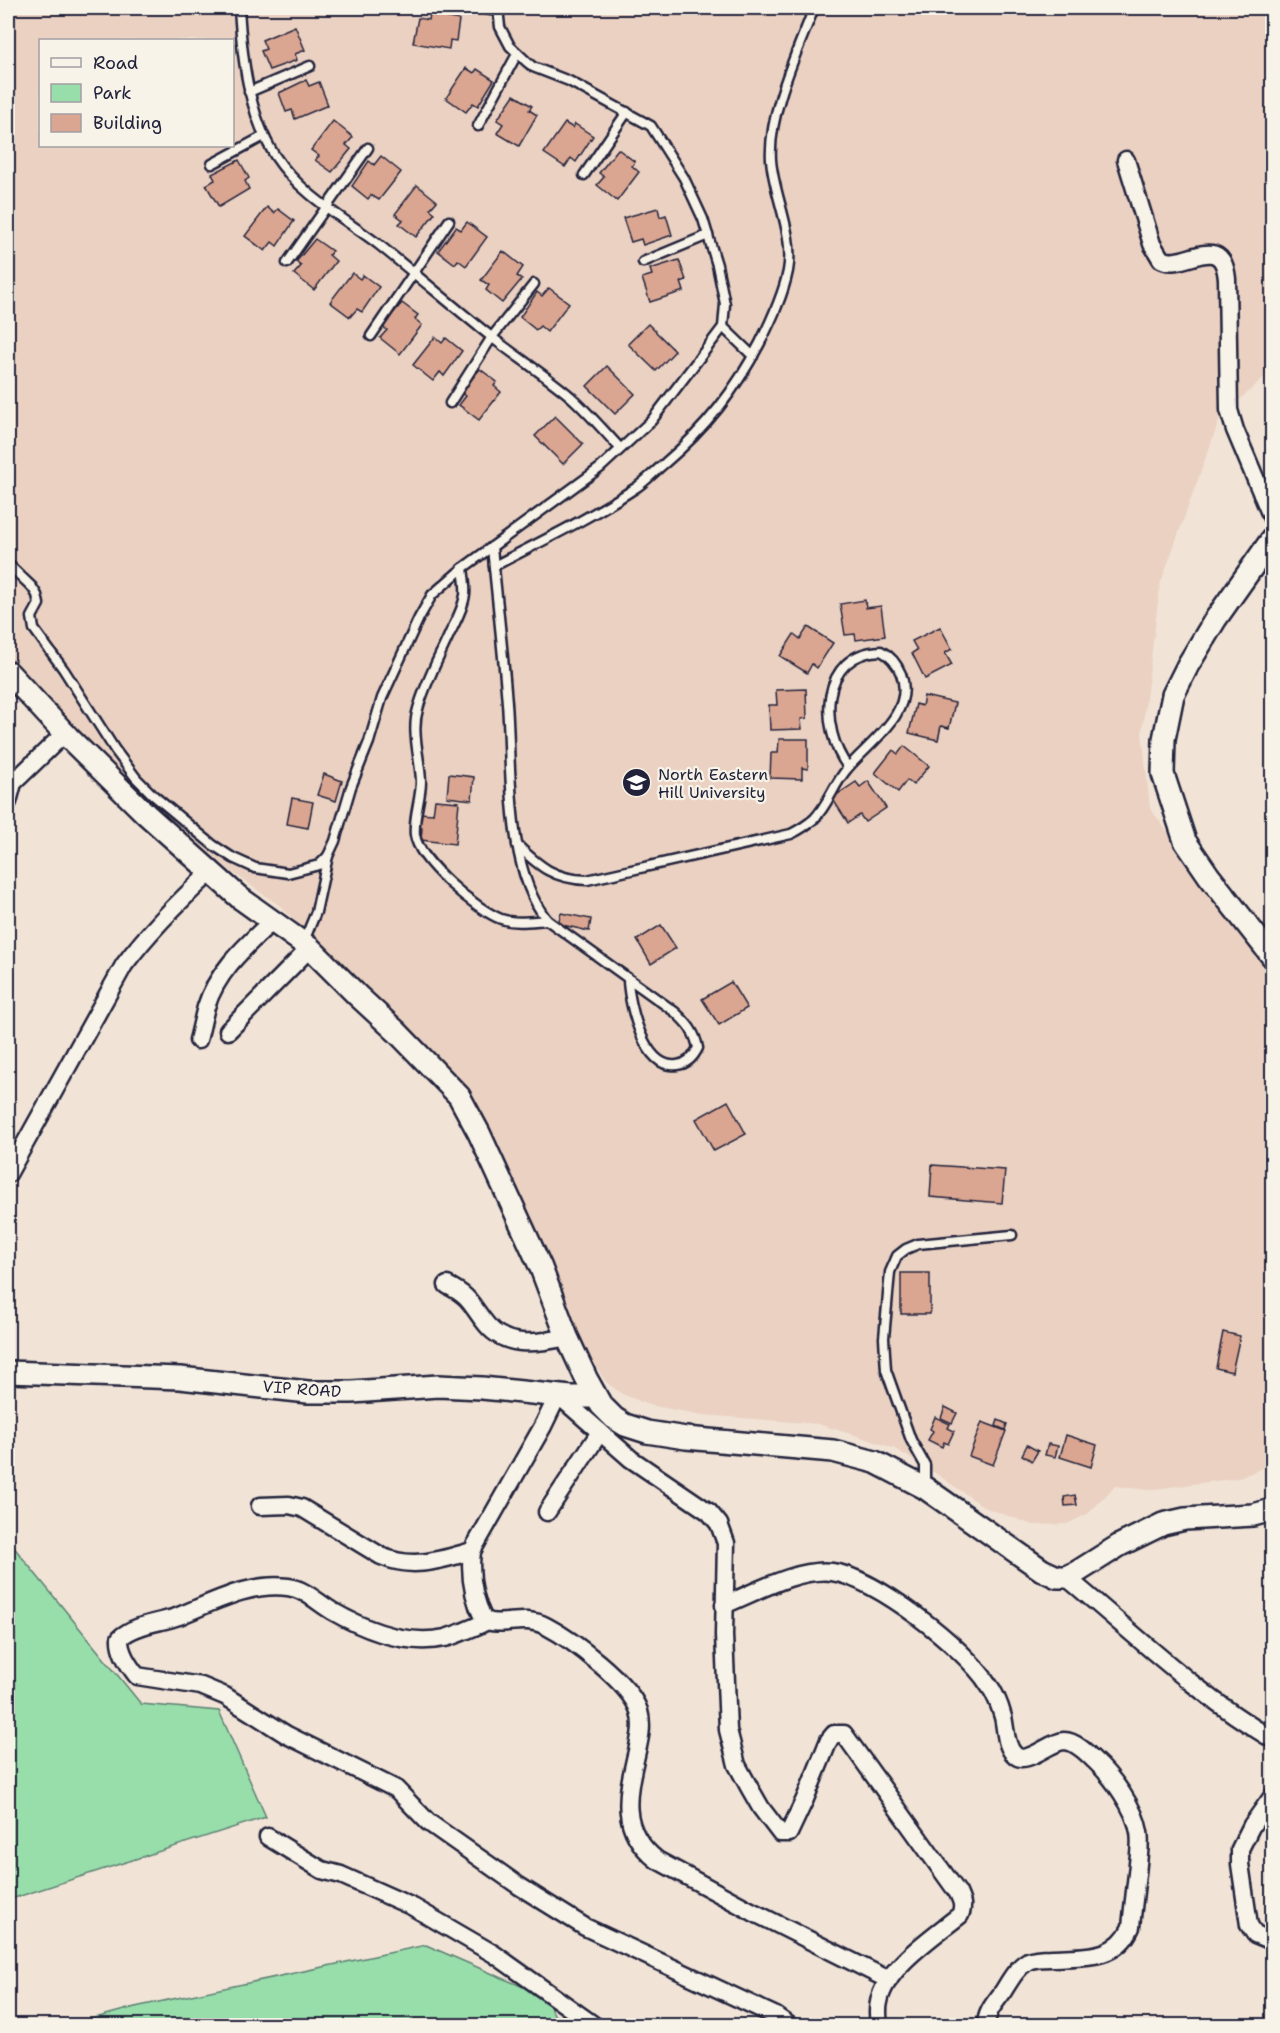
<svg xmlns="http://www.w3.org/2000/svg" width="1280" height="2033" font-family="'Shantell Sans',sans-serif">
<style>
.built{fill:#ead1c2;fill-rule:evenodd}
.green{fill:#98deab;stroke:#5d8073;stroke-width:1.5}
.building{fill:#dba691;stroke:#22223b;stroke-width:1.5}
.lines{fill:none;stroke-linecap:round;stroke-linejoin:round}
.service-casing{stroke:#22223b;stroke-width:13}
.minor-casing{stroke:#22223b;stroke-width:21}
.tertiary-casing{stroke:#22223b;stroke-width:26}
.service{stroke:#f7f3e8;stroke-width:8}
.minor{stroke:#f7f3e8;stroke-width:16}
.tertiary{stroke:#f7f3e8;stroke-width:21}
.labels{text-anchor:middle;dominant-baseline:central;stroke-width:4.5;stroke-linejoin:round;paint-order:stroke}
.poi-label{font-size:16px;fill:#22223b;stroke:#f7f3e8;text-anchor:start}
.street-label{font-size:16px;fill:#22223b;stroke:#f7f3e8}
</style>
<rect width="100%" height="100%" fill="#f1e4d7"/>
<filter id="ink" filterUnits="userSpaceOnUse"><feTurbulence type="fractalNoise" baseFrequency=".0167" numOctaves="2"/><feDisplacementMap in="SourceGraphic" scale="12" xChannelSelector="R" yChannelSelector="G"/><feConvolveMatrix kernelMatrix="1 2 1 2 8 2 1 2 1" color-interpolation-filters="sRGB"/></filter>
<g filter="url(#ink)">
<!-- built -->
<path class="built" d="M8,8H1272V370L1220,418L1160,585L1142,732L1150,808L1272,974V1464L1239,1478L1147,1490L1115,1486L1089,1513L1067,1524L1033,1525L986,1508L935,1473L893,1448L864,1438L818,1424L702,1415L649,1405L622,1394L606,1382L586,1351L468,1090L280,906L188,841L8,663ZM40,40H232V146H40Z"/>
<!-- green -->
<g class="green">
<path d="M8,1540L141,1704L219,1711L266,1817L8,1900Z"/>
<path d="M426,1945L544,1996L560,2025L66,2026L135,2007Z"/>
</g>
<!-- building -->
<g class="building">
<path d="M430,14L459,20L456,41L450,40L449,49L413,43L418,18L429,20Z"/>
<path d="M295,26L305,50L295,54L297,60L269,70L261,51L266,49L262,40Z"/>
<path d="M466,68L474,73L477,69L494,80L478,106L473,103L466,112L446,98Z"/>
<path d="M306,80L309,86L319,82L328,105L295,119L292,110L286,112L279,93Z"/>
<path d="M514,95L532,106L529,110L537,115L519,146L497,133L503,124L497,120Z"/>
<path d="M333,121L353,137L346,145L351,149L332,172L315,160L319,156L311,150Z"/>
<path d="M565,123L573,128L575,124L593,136L576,162L571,158L565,167L544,153Z"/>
<path d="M618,149L635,162L632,166L639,172L617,201L597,185L604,177L599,173Z"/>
<path d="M381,156L401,172L379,200L371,195L368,199L352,186L369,161L374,165Z"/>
<path d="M239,160L249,178L245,181L249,189L219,207L206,185L215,180L212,174Z"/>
<path d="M417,185L437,201L430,209L435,213L416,237L399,224L403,220L395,214Z"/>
<path d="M267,207L274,213L278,209L294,221L277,246L272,242L265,251L245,236Z"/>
<path d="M658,208L660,217L666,215L672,235L643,245L641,239L631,242L623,218Z"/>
<path d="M467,222L487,237L466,266L458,260L455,264L438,251L456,227L461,230Z"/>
<path d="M315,239L332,251L329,255L336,261L314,290L294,274L301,266L296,262Z"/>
<path d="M503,251L523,267L517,276L522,279L502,303L486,290L489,285L481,280Z"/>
<path d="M679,260L686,280L681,282L684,291L650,302L642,278L652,275L650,269Z"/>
<path d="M352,273L360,279L363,275L379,287L362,312L357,309L350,317L330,302Z"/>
<path d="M549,288L569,303L547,332L540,326L536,330L520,317L537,292L542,296Z"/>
<path d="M402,303L418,315L415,319L422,325L400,354L380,338L387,330L382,326Z"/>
<path d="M648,324L675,351L656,371L628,344Z"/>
<path d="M435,337L442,343L446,338L462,351L444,376L440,372L433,381L413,365Z"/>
<path d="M607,366L635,394L615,414L587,386Z"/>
<path d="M480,369L497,382L494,386L501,392L479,420L459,405L466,396L461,392Z"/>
<path d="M555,416L583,444L563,464L535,436Z"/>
<path d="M865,600L866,608L881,606L885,636L856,640L855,634L845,635L840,604Z"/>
<path d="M808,627L833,643L817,668L812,664L807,673L780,656L794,634L800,639Z"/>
<path d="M940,627L952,649L945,653L952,665L925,679L912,653L917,650L912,641Z"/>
<path d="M806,689L807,718L801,719L802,729L770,730L769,705H777L776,690Z"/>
<path d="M924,696L955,703L949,728L941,726L938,740L909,733L916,704L922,706Z"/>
<path d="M779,739H808V769L802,768V779L770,778L771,753H778Z"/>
<path d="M904,746L929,766L913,785L907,780L898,792L875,773L893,750L898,754Z"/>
<path d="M324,774L342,781L336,801L317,795Z"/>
<path d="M449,774L474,777L472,800L447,797Z"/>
<path d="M868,781L886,808L865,822L860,815L848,823L832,798L856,782L860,787Z"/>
<path d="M292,798L313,802L308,828L287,824Z"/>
<path d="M435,800L459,802L455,844L421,840L422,828L418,827L419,813L433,814Z"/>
<path d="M561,913L591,919L589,931L558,924Z"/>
<path d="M661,925L676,948L651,964L637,940Z"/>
<path d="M731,982L747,1008L719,1025L702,999Z"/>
<path d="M728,1101L746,1134L714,1151L696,1119Z"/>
<path d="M932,1165L1005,1170L1002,1203L930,1197Z"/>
<rect x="901" y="1273" width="29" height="41"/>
<path d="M1223,1332L1240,1336L1232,1372L1216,1368Z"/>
<path d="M945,1407L957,1413L952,1423L941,1418Z"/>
<path d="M935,1417L950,1424L948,1428L954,1431L948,1444L944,1442L942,1447L928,1440L933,1431L930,1429Z"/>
<path d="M998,1420L1007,1424L1005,1430L996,1426Z"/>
<path d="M982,1422L1006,1431L993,1465L969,1456Z"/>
<path d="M1066,1435L1097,1445L1091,1467L1060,1457Z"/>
<path d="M1048,1444L1058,1446L1055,1457L1045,1455Z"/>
<path d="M1027,1445L1038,1451L1032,1461L1022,1455Z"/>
<path d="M1075,1495L1077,1505L1065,1506L1064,1497Z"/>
</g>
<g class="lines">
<defs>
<g id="service">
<path d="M239,8C242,57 248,113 275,156C300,194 342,217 378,244C417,275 455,308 494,339C519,358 546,376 570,396C588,412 604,431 620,448"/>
<path d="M477,8L498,11"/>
<path d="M249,92L310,66"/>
<path d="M478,126L517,54"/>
<path d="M212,164L264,136"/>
<path d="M584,175L627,112"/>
<path d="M643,262L708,235"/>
<path d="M287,263L368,148"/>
<path d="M723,327L753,356"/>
<path d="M371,336L449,221"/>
<path d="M450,403L492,337L534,284"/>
<path d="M492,547C497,599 503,651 507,703C512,768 505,867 547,920L675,1012C687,1023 695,1032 698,1048C694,1056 687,1064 677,1065C644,1070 629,1004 628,980"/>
<path d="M8,564L32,587L37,595L39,604L32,617L34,629L64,670L115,750L136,778L153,795L213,845L233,858L255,868L288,873L319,865L328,856L335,841L351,787L369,742L382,698L419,618L432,595L463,568L600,468L652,420L723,327L725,304L717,265L703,219L684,178L651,126L569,81L533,67L527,62L510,46L500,27L498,8"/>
<path d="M494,566C542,541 592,517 637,487C647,480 655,471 665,463C706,428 735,391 760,343C771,321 783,296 788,271C795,234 774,197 771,160C768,113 797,52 814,8"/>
<path d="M463,568C464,577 466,586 465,595C463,609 456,621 450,633C439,658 425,683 418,709C411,732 420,757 421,781C421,799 413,818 415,835C419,862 477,910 501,919C515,924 532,921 547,920"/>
<path d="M517,845C540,867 554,879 587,880L791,834C799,830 807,825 814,819C828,805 834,784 847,769C867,744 916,714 901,674C897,664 891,656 881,651C819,653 819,729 848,767"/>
<path d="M304,941L316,912L328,856"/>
<path d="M925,1487V1465L911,1440L886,1370L884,1338L890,1272L897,1256L906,1249L918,1244L1012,1235"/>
</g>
<g id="minor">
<path d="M1126,160L1152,244L1161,259C1183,272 1222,228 1227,279L1229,410L1235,430L1272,518"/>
<path d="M8,802L13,783L65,733"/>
<path d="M228,1031L310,948"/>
<path d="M198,1040C201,1029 203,1018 206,1007C217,971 246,946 272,921"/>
<path d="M8,1174L124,965C150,930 179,901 211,872"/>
<path d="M447,1285C473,1298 470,1305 487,1325C507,1349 540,1343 567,1337"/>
<path d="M260,1506L289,1505L302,1508L381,1556C413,1570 440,1560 472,1551"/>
<path d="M547,1512L600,1432"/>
<path d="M1066,1577C1134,1633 1196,1694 1272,1739"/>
<path d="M724,1605C756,1592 798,1568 832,1572C875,1577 965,1648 988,1684C995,1693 1000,1706 1003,1717C1006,1729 1005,1747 1015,1755C1026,1766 1049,1742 1064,1741C1075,1741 1087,1753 1094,1760C1112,1776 1135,1808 1139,1832C1141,1843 1139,1853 1138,1864C1136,1885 1133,1906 1131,1927C1116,1961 1082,1956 1051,1958C1043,1958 1035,1958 1028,1961C1016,1968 1009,1982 1002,1993C994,2004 986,2012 986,2026"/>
<path d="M488,1621C474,1627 459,1634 445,1638C406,1646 365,1630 332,1611C318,1603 305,1589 288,1587C250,1582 213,1602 179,1616C160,1623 135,1624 120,1638C119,1651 129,1666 137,1676L201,1686L225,1696L287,1735L396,1789L428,1822L519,1886L585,1927L776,2016L790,2026"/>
<path d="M1272,1797L1252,1825L1240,1849V1864L1249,1925L1255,1934L1272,1941"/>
<path d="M268,1837L322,1870L341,1875L413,1907L494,1954L595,2026"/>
<path d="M879,2026C878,2018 877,2010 879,2002C885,1968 934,1936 960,1915C964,1906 962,1902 958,1893L844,1734H834L829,1740L805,1799L789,1833H780L761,1808L749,1787L737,1765L728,1730L724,1635L726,1543L719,1524L709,1512L631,1459L558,1395L543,1426L472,1551C469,1576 473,1598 484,1620C502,1628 523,1614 546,1626C571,1639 630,1683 639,1711C643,1725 640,1738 637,1751C627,1794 618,1829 657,1860L753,1912L889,1980"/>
</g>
<g id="tertiary">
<path d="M1272,539L1215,620L1188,665L1173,695L1164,739L1163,774L1185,841L1209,876L1272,956"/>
<path d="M8,672L69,738L146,814L240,898L310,948L358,996L397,1032L459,1096L479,1133L541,1268L567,1337L586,1378L601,1405L614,1418L625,1425L647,1432L686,1438L833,1451L875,1462L925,1488L1042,1570L1057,1577H1066L1077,1572L1120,1545L1163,1524L1185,1519L1253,1515L1272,1510"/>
<path d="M8,1372L180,1378L308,1392H352L438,1386L482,1388L571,1397H595"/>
</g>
</defs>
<!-- service casing -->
<use href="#service" class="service-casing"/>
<!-- minor casing -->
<use href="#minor" class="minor-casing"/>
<!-- tertiary casing -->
<use href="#tertiary" class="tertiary-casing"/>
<!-- service -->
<use href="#service" class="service"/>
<!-- minor -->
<use href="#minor" class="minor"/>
<!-- tertiary -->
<use href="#tertiary" class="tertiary"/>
</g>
</g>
<!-- icons -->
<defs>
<symbol id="university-disc" viewBox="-11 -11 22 22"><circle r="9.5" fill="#22223b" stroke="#f7f3e8"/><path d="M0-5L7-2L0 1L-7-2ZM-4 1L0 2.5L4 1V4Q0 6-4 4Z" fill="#fff"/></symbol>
</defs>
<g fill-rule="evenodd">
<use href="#university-disc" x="620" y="766" width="33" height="33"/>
</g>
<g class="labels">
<!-- poi labels -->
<g class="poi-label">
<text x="658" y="774">North Eastern<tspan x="658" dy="18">Hill University</tspan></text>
</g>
<!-- street labels -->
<g class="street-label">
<text transform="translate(302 1389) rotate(4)">VIP ROAD</text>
</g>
</g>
<!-- margin -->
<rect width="1280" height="2033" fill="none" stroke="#f7f3e8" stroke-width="30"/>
<rect x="15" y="15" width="1250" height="2003" fill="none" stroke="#22223b" stroke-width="2" filter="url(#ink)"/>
<!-- legend -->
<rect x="39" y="39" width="195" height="108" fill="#f7f3e8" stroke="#a29fa3" stroke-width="1.5"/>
<rect x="51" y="58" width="30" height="9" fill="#f7f3e8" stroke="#a29fa3" stroke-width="1.5"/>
<text x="93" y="69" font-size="18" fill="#22223b">Road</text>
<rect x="51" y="84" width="30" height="18" fill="#98deab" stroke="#a29fa3" stroke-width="1.5"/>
<text x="93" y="99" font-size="18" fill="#22223b">Park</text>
<rect x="51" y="114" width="30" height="18" fill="#dba691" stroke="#a29fa3" stroke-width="1.5"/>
<text x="93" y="129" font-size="18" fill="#22223b">Building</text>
</svg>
